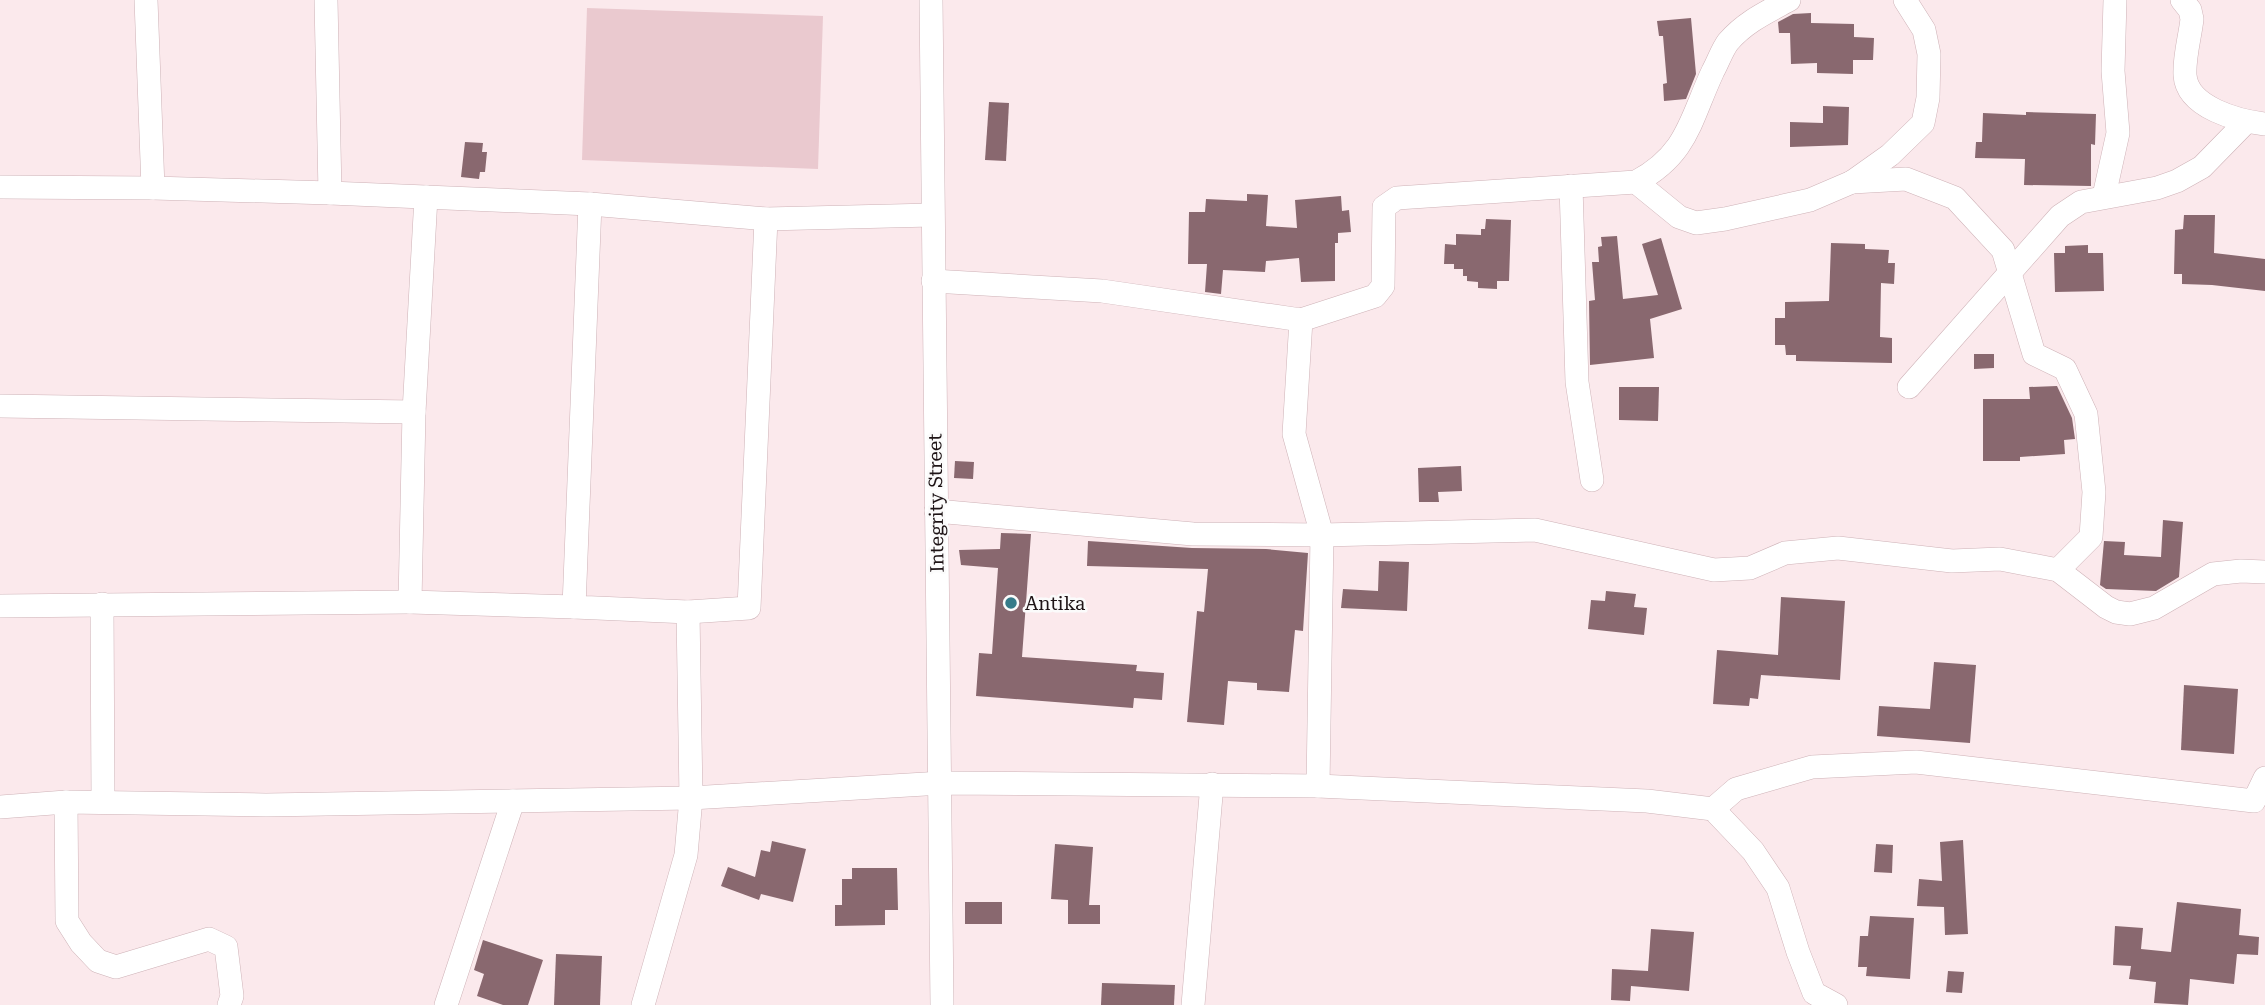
<svg xmlns="http://www.w3.org/2000/svg" width="2265" height="1005" font-family="'Roboto Serif',serif">
<style>
.green{fill:#eac9cf}
.building{fill:#89686f}
.lines{fill:none;stroke-linecap:round;stroke-linejoin:round}
.minor-casing{stroke:#ceb2b7;stroke-width:24}
.minor{stroke:#fff;stroke-width:23}
.poi-dot{fill:#367b89;stroke:#fbfbfb;stroke-width:2.5}
.labels{text-anchor:middle;dominant-baseline:central;stroke-width:5;stroke-linejoin:round;paint-order:stroke}
.street-label{font-size:19px;fill:#1e1416;stroke:#fbfbfb}
.poi-label{font-size:19px;fill:#1e1416;stroke:#fbfbfb;text-anchor:start}
</style>
<rect width="100%" height="100%" fill="#fbe9ec"/>
<!-- green -->
<path class="green" d="M587,8L823,16L818,169L582,160Z"/>
<!-- building -->
<g class="building">
<path d="M1811,13V23L1854,24V37L1874,38L1873,60H1853V74L1817,73V63L1791,64L1790,33H1779L1778,22L1793,14Z"/>
<path d="M1691,18L1696,74L1686,99L1664,101L1663,84L1667,83L1663,36H1659L1657,21Z"/>
<path d="M989,102L1009,103L1006,161L985,160Z"/>
<path d="M1823,106L1849,107L1848,145L1790,147V122L1823,123Z"/>
<path d="M2026,112L2096,114L2095,145L2091,144V186L2024,185L2025,159L1975,158L1976,142H1982L1983,113L2026,115Z"/>
<path d="M465,142L483,143L482,152H487L485,172H480L479,179L461,177Z"/>
<path d="M1247,194L1268,195L1266,226L1297,228L1295,200L1341,196L1342,211L1349,210L1351,232L1338,233V243H1335V281L1301,282L1299,258L1266,261L1265,272L1223,270L1221,294L1205,292L1207,264H1188L1189,212H1205L1206,199L1247,201Z"/>
<path d="M2184,215H2215L2214,253L2265,259V291L2212,285L2182,284V274H2174L2175,230L2183,229Z"/>
<path d="M1486,219L1511,220L1509,281H1497V289L1478,288V282L1467,281V276H1463V269H1454V264H1444L1445,244L1456,245V234L1481,235V229H1485Z"/>
<path d="M1617,236L1623,299L1658,295L1642,244L1661,238L1682,309L1650,319L1654,358L1590,365L1589,301L1595,300L1592,262H1599L1598,247L1602,246L1601,237Z"/>
<path d="M1831,243L1865,244V249L1889,250L1888,263H1895L1894,284L1881,283L1880,337L1892,338V363L1796,361V355H1786L1785,345H1775V318H1785V302L1829,301Z"/>
<path d="M2088,245V253H2103L2104,291L2055,292L2054,253H2065V246Z"/>
<path d="M1974,354H1994V368L1974,369Z"/>
<path d="M2057,386L2072,418L2075,439L2064,440L2065,454L2020,457V461H1983V399H2030L2029,387Z"/>
<path d="M1619,387H1659L1658,421L1619,420Z"/>
<path d="M955,461L974,462L973,479L954,478Z"/>
<path d="M1461,466L1462,491L1438,492L1439,502H1419L1418,468Z"/>
<path d="M2163,520L2183,522L2179,577L2156,591L2106,589L2100,585L2104,541L2125,542L2124,555L2161,557Z"/>
<path d="M1001,533L1031,534L1022,657L1137,665L1136,671L1164,673L1162,700L1134,698L1133,708L976,696L979,653L992,654L998,568L961,565L959,550L1000,549Z"/>
<path d="M1088,541L1192,548L1266,549L1308,553L1303,631L1295,630L1289,692L1257,690V683L1228,681L1224,725L1187,722L1197,611L1204,612L1208,569L1087,566Z"/>
<path d="M1379,561L1409,562L1407,611L1341,608L1343,589L1378,591Z"/>
<path d="M1606,591L1636,594L1634,607L1647,608L1644,635L1588,629L1591,600L1605,601Z"/>
<path d="M1781,597L1845,601L1840,680L1761,675L1758,699L1750,698L1749,706L1713,704L1717,650L1778,655Z"/>
<path d="M1934,662L1976,665L1970,743L1877,736L1879,706L1930,709Z"/>
<path d="M2184,685L2238,689L2234,754L2181,750Z"/>
<path d="M1963,840L1968,934L1945,935L1944,907L1917,906L1919,879L1942,881L1940,842Z"/>
<path d="M772,841L806,849L793,902L761,894L759,900L721,886L728,867L755,877L761,850L770,852Z"/>
<path d="M1055,844L1093,847L1089,905H1100V924H1068V900L1051,899Z"/>
<path d="M1876,844L1893,845L1892,873L1874,872Z"/>
<path d="M852,868H897L898,910H885V925L835,926V905H842V879H852Z"/>
<rect x="965" y="902" width="37" height="22"/>
<path d="M2177,902L2241,909L2239,935L2259,937L2258,955L2237,954L2234,984L2190,979L2188,1005L2154,1003L2156,982L2129,979L2131,966L2113,965L2115,926L2143,928L2141,949L2171,952Z"/>
<path d="M1870,916L1914,918L1910,979L1866,976L1867,967H1858L1860,936H1868Z"/>
<path d="M1651,929L1694,932L1689,991L1631,986L1630,1001L1611,1000L1612,969L1648,971Z"/>
<path d="M483,940L543,960L528,1005H503L477,996L484,974L474,970Z"/>
<path d="M556,954L602,956L600,1005H554Z"/>
<path d="M1948,971L1964,972L1962,993L1946,992Z"/>
<path d="M1102,983L1175,985L1174,1005H1101Z"/>
</g>
<g class="lines">
<defs>
<g id="minor">
<path d="M146,0L153,188"/>
<path d="M326,0L330,193"/>
<path d="M931,0L942,1005"/>
<path d="M2182,0L2190,10L2192,19C2190,37 2184,57 2185,75C2187,108 2239,121 2265,124"/>
<path d="M1636,182L1679,217L1696,223L1725,219L1810,200L1852,182L1890,155L1923,123L1928,98L1929,54L1924,30L1905,0"/>
<path d="M1852,182L1906,179L1955,198L2003,250L2034,354L2065,369L2086,414L2094,492L2091,537L2058,570"/>
<path d="M1571,186L1577,382L1592,480"/>
<path d="M0,187L153,188L330,193L590,204L766,219L932,215"/>
<path d="M2104,196L2118,133L2113,71L2115,0"/>
<path d="M426,197L414,412L410,602L574,607"/>
<path d="M590,204L574,607L688,612L749,608L766,219"/>
<path d="M933,281L1102,291L1301,320L1375,296L1383,286L1384,207L1397,198L1636,182C1688,154 1690,120 1713,71C1718,62 1722,50 1728,42C1745,22 1767,12 1789,0"/>
<path d="M1301,320L1294,434L1322,535L1318,786"/>
<path d="M1909,387L2060,216L2081,202L2157,188L2177,181L2202,167L2246,122"/>
<path d="M0,406L414,412"/>
<path d="M936,511L1193,534L1322,535L1535,530L1714,570L1750,568L1785,553L1838,548L1952,561L2000,559L2058,570L2106,607L2116,612L2130,614L2154,608L2213,574L2241,571L2265,572"/>
<path d="M102,604L103,802"/>
<path d="M0,606L410,602"/>
<path d="M66,802L67,921L81,943L98,961L116,967L209,939L226,947L232,996L229,1005"/>
<path d="M0,807L66,802L266,805L691,798L942,783L1318,786L1647,801L1713,809L1753,851L1778,888L1798,952L1814,993L1836,1005"/>
<path d="M1713,809L1736,789L1812,767L1916,762L2254,801L2265,778"/>
<path d="M446,1005L513,801"/>
<path d="M643,1005L686,855L691,798L688,612"/>
<path d="M1193,1005L1212,784"/>
</g>
</defs>
<!-- minor casing -->
<use href="#minor" class="minor-casing"/>
<!-- minor -->
<use href="#minor" class="minor"/>
</g>
<!-- markers -->
<circle class="poi-dot" cx="1011" cy="603" r="7"/>
<g class="labels">
<!-- street labels -->
<g class="street-label">
<text transform="translate(936 503) rotate(-91)">Integrity Street</text>
</g>
<!-- poi labels -->
<g class="poi-label">
<text x="1025" y="603">Antika</text>
</g>
</g>
</svg>
